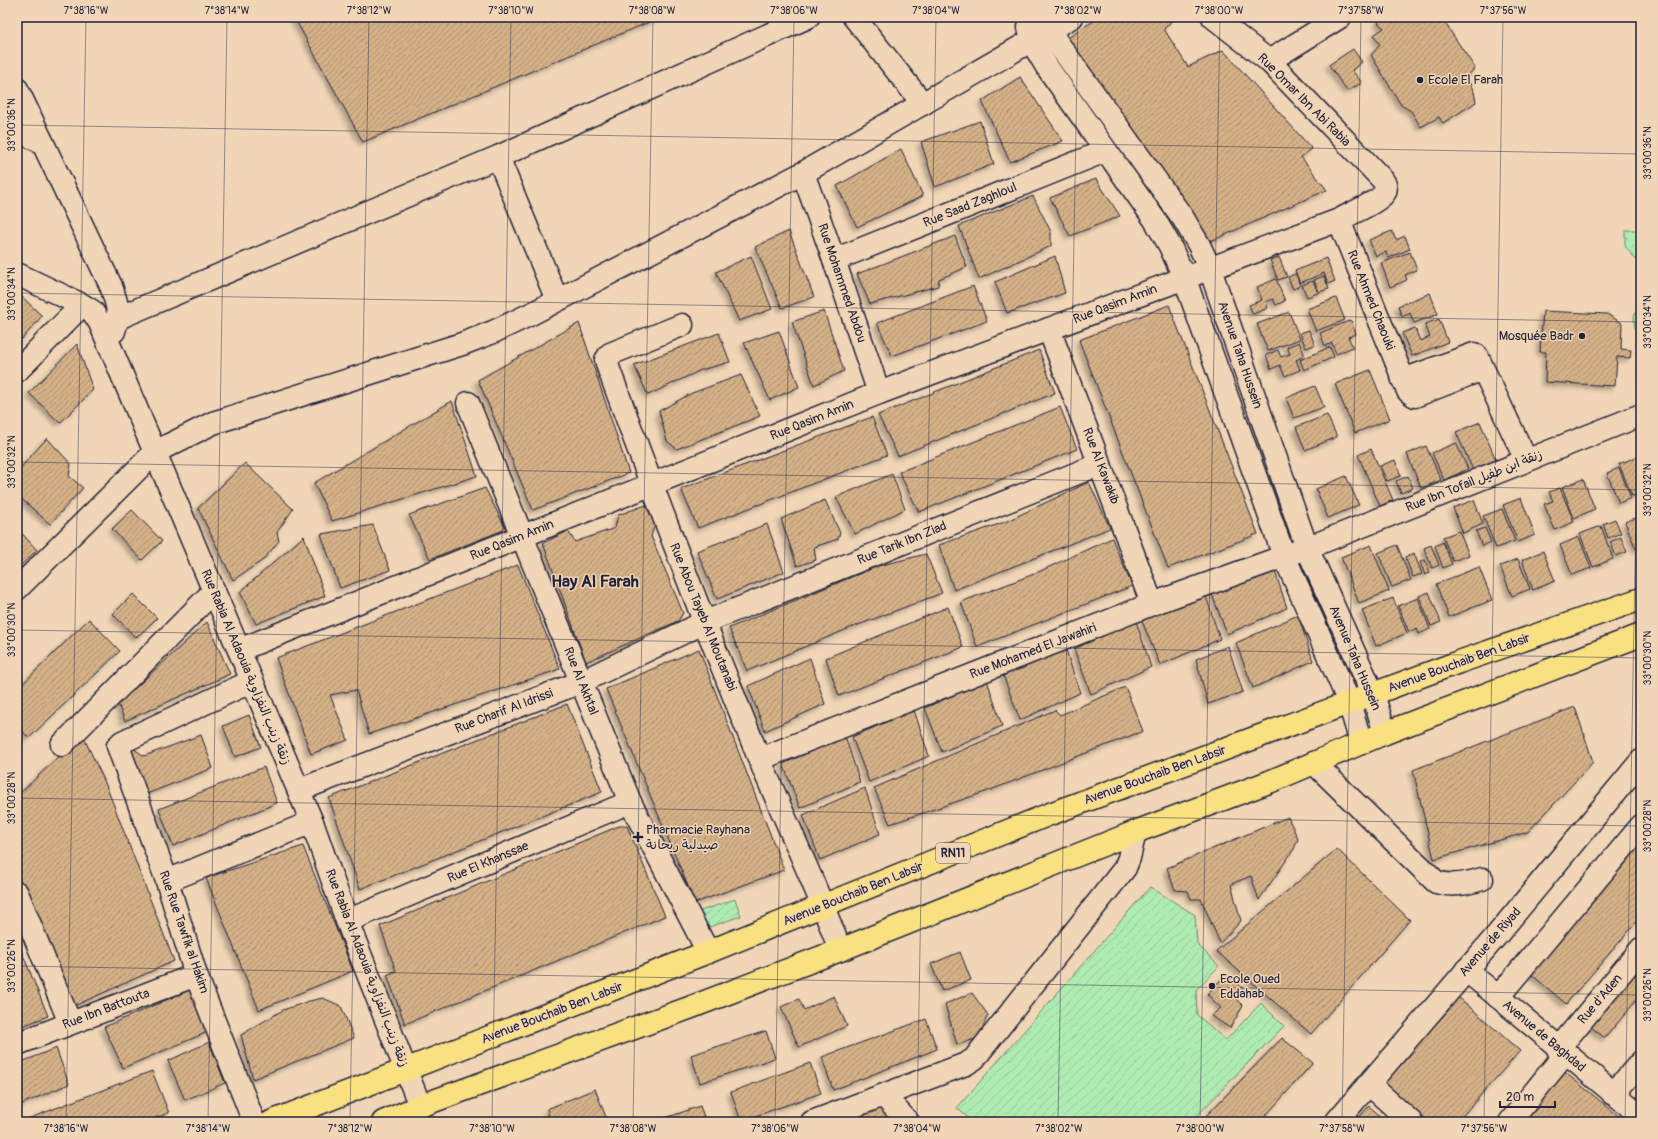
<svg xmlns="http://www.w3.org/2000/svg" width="1658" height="1139" font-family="Pangolin,'Playpen Sans Arabic',sans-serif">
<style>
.park{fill:url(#park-crowns);stroke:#688676}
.garden{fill:url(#garden-furrows);stroke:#688676}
.building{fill:url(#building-hatch);stroke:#22223b;filter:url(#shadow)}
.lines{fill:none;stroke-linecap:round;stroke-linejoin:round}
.minor-casing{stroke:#22223b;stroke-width:25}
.major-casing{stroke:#22223b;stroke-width:25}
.minor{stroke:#f0d6b7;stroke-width:22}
.major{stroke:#f9e181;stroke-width:22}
.ticks{fill:none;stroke:#22223b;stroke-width:1;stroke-opacity:0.45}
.poi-dot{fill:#22223b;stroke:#f0d6b7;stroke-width:1.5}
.labels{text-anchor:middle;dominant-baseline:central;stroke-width:3;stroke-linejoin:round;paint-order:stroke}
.shield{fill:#f0d6b7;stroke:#605860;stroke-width:1}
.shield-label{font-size:12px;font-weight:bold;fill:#22223b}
.poi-label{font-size:13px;fill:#22223b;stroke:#f0d6b7;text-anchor:start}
.street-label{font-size:13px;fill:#22223b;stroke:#f0d6b7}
.district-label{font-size:17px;font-weight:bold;fill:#22223b;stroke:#f0d6b7}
.neatline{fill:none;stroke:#22223b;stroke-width:1.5}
.ticks-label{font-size:10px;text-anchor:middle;fill:#22223b}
</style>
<defs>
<pattern id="park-crowns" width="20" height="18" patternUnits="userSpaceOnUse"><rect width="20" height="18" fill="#aeebb1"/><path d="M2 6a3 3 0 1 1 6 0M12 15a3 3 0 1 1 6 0" fill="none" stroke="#95c999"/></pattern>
<pattern id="garden-furrows" width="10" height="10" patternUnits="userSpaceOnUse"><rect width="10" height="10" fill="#aeebb1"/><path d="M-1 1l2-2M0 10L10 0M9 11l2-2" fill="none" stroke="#95c999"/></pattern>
<pattern id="building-hatch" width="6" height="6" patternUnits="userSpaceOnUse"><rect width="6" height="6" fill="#d5b187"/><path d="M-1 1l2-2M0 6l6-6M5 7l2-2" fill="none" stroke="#ac9070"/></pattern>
<filter id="shadow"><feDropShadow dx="-3.5" dy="3.5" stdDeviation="2" flood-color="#0004"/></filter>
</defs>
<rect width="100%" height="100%" fill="#f0d6b7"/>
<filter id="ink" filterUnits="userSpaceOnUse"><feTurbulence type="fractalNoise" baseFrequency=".025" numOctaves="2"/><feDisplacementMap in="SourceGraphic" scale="8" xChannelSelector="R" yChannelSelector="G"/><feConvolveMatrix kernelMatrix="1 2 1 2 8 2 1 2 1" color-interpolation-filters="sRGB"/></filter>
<g filter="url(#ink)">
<!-- park -->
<g class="park">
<path d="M1625,230H1641V266L1625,246Z"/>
<path d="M1641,300V380L1639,381L1634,317Z"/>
</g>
<!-- garden -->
<g class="garden">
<path d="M1150,887L1195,915L1197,944L1219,966L1196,990L1197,1015L1226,1040L1261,1003L1284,1026L1191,1122H972L957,1108Z"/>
<path d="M735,899L741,916L695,932L689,915Z"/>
</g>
<!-- building -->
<g class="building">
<path d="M294,17H661L363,142Z"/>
<path d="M1099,17H1175L1164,29L1188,67L1223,50L1312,149L1301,157L1327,190L1211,241L1062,42Z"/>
<path d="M1381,17H1441L1475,68L1467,77L1474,92L1476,102L1443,123L1439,117L1421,127L1411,111L1401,105L1371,55L1380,45L1374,35L1384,28L1378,23Z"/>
<path d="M1353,49L1362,62L1352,70L1362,83L1347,91L1329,65Z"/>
<path d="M1020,77L1063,141L1010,162L982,101Z"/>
<path d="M980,121L994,164L935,187L921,142Z"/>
<path d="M901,149L923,196L857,227L837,186Z"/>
<path d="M1096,179L1120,216L1070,236L1050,198Z"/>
<path d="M1033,196L1051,232V246L979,279L959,226Z"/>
<path d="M789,231L814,297L782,308L755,247Z"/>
<path d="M1392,231L1396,240L1405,236L1410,249L1388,258L1386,252L1376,256L1369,240Z"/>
<path d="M955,236L967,267L939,279L938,286L870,304L857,274Z"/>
<path d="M1410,252L1417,270L1405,275L1407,280L1390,287L1381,263Z"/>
<path d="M751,256L772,309L739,321L716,272Z"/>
<path d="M1055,256L1065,293L1007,313L995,282Z"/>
<path d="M1279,257L1287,277L1278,280L1270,260Z"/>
<path d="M1326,258L1335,281L1328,284L1324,273L1300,283L1295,271Z"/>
<path d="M1296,274L1300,286L1293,289L1288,277Z"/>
<path d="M1324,276L1329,289L1319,292L1314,280Z"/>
<path d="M1276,279L1285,301L1276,305L1273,299L1266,302L1268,308L1253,314L1249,305L1262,300L1257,287Z"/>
<path d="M1313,281L1318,293L1307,297L1302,285Z"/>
<path d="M973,286L987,321L892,356L877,323Z"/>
<path d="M17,292L42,316L22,339L17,334Z"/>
<path d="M1430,293L1438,314L1414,323L1410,313L1402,317L1398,306Z"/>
<path d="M1336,298L1345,320L1316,331L1307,309Z"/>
<path d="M1169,305L1258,534L1168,568L1079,340Z"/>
<path d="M824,311L844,371L814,385L792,322Z"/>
<path d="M1543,311L1607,314L1622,323L1621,349L1631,350L1630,358L1617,357L1615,386L1545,382L1546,352H1540Z"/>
<path d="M1289,312L1300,339L1268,351L1257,324Z"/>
<path d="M1439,319L1448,342L1412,356L1402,333L1415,328L1420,341L1430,337L1425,324Z"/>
<path d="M1351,320L1356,334L1348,337L1353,347L1336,354L1332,343L1325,346L1320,333Z"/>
<path d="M579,323L629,473L533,510L478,380Z"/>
<path d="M1309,330L1315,345L1306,348L1300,333Z"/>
<path d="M779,331L799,387L770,400L744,343Z"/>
<path d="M719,333L730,362L701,370L648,395L634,365Z"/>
<path d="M1299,342L1305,356L1296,360L1300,370L1285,376L1280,365L1271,369L1266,355L1278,350L1281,357L1290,354L1287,347Z"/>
<path d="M77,344L93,390L60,423L29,393Z"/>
<path d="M1330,347L1334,357L1304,370L1300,360Z"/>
<path d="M1039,350L1055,393L898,456L878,415Z"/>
<path d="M1370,370L1390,419L1355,433L1335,384Z"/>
<path d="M741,375L760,416L677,449L667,441L659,411L692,393Z"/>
<path d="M1315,386L1324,407L1294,418L1286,398Z"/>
<path d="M452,401L477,476L332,521L314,483Z"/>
<path d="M1060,407L1077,449L919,512L899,472Z"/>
<path d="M1327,415L1337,437L1305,450L1296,427Z"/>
<path d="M872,417L887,455L698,528L681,489Z"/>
<path d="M1480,422L1496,460L1473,470L1456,432Z"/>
<path d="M47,438L71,464L69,476L83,488L50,524L17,495V472Z"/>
<path d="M1456,443L1468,469L1444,480L1432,453Z"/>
<path d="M1426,446L1441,480L1421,488L1407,454Z"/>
<path d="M1371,449L1393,500L1380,506L1358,455Z"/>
<path d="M1641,455V493L1632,496L1619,464Z"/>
<path d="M1395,460L1401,476L1387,481L1380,466Z"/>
<path d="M245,463L293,509L277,532L279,541L263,560L233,580L198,508Z"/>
<path d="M1619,468L1631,498L1619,503L1607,473Z"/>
<path d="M892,474L905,509L855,534L836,497Z"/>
<path d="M1346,476L1359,505L1328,518L1316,489Z"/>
<path d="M1408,476L1413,488L1401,493L1396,481Z"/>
<path d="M1583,479L1595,509L1574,518L1562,487Z"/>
<path d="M1089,482L1110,528L954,590L939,545L1005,522Z"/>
<path d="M485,488L506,529L430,559L409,515Z"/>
<path d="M1560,488L1574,522L1555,530L1544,504L1553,501L1549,492Z"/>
<path d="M1521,498L1535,535L1518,542L1503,505Z"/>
<path d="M825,500L840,533L838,539L814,547L816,560L797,566L781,519Z"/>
<path d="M1474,500L1483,524L1463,533L1453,508Z"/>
<path d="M646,505L655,525L651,536L683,613L678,621L586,662L543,543L568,531L575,542L615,528L618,515Z"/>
<path d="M1502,509L1515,541L1496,548L1483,516Z"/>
<path d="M132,510L162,541L142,560L112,529Z"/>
<path d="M1641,516V547L1636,549L1625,522Z"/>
<path d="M1615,519L1621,533L1608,538L1603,524Z"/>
<path d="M767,524L784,572L717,599L697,551Z"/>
<path d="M373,525L390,570L340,588L321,534Z"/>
<path d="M1601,526L1613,559L1593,567L1580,534Z"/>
<path d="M17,528L37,550L17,569Z"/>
<path d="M1485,528L1491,542L1482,546L1476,531Z"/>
<path d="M1459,531L1469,555L1453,561L1443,537Z"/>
<path d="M304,536L325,596L256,624L240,592Z"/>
<path d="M1579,537L1591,568L1572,575L1560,545Z"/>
<path d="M1621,537L1627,552L1616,556L1610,542Z"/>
<path d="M1112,538L1132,586L977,647L961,602L1034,574Z"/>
<path d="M1443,542L1452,564L1443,568L1435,546Z"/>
<path d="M1371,545L1389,591L1359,603L1341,557Z"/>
<path d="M1397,545L1411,580L1392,587L1378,553Z"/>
<path d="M1431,545L1439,565L1432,568L1424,548Z"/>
<path d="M1543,551L1555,581L1533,590L1522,560Z"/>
<path d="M1414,553L1422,574L1413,577L1405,557Z"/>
<path d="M926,554L942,593L845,630L747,671L729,628L878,566Z"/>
<path d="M1518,559L1530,589L1512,596L1500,566Z"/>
<path d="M1425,560L1430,573L1425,575L1420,562Z"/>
<path d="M1272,562L1287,608L1227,634L1210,589Z"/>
<path d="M518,565L560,669L369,734L356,690L330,695L348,740L311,754L276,658Z"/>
<path d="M1479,567L1492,600L1449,617L1436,584Z"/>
<path d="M1429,592L1441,622L1431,626L1419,596Z"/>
<path d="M1205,593L1220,639L1160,665L1142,621Z"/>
<path d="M133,594L157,618L136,638L113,614Z"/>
<path d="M1393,598L1407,633L1376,646L1362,610Z"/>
<path d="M1418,598L1430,629L1419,634L1417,628L1409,632L1398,606Z"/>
<path d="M948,607L963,647L839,696L826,658Z"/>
<path d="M1298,615L1313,661L1253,688L1236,643Z"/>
<path d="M89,619L120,651L29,738L17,725V689Z"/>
<path d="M1136,621L1151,667L1091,694L1074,649Z"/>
<path d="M207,622L230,674L125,721L118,704Z"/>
<path d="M1228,646L1243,692L1208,704L1196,659Z"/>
<path d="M1065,647L1080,693L1020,720L1003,675Z"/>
<path d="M699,649L784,870L695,903L606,689Z"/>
<path d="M810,658L825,704L765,731L748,686Z"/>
<path d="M987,680L1002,726L942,752L925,708Z"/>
<path d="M1125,687L1143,731L988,791L890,824L874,788L1055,710L1060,715Z"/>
<path d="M567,704L602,792L360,889L329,798Z"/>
<path d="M1575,707L1593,762L1528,832L1434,859L1413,770Z"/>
<path d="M914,710L929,756L869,782L852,737Z"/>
<path d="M249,715L261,747L235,757L223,726Z"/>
<path d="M82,734L104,780L174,961L72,1007L17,874V796Z"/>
<path d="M201,735L213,768L144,795L126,753L133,748L144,756Z"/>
<path d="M845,736L860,782L800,808L783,764Z"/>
<path d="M264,767L277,803L173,846L159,809Z"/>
<path d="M865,788L880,834L820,860L803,815Z"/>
<path d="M1288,817L1298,839L1294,849L1259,900L1251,876L1231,884L1241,921L1220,943L1201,899H1191L1188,891L1175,890L1167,868Z"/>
<path d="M619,826H627L665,916L405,1024L387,975L396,971L380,926Z"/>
<path d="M1641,831V917L1566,1004L1524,968Z"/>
<path d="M303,846L353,971L259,1010L206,878Z"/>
<path d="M1337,849L1410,920L1311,1034L1216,951Z"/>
<path d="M17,940L48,1016L17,1028Z"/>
<path d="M1641,950V995L1605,1038L1582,1020Z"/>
<path d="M960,952L971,980L942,991L931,964Z"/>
<path d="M1227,974L1245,990L1236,999L1243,1006L1230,1028L1211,1016L1221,1008L1207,994Z"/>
<path d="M194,988L210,1031L123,1068L104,1027Z"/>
<path d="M972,993L988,1015L978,1038L957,1045L945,1004Z"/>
<path d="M1456,995L1520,1051L1457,1122H1429L1380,1079Z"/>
<path d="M834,996L847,1026L799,1047L781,1007L799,999L804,1010Z"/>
<path d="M323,998L341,1006L354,1038L253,1079L241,1035L283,1010L309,1001Z"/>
<path d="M926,1019L937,1049L833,1090L822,1057Z"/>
<path d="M766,1031L775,1058L700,1083L691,1055Z"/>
<path d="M1282,1038L1313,1063L1260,1122H1200Z"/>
<path d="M209,1042L225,1083L185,1100L168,1061Z"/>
<path d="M56,1048L69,1084L17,1106V1064Z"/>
<path d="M810,1063L821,1093L741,1121L731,1092Z"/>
<path d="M1561,1069L1626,1122H1533L1523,1114Z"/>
<path d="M152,1071L169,1113L145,1122H20Z"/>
<path d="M595,1089L606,1117L590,1122H550L547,1109Z"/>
<path d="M700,1106L706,1122H654Z"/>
<path d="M1369,1106L1387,1122H1355Z"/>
<path d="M880,1107L890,1122H843Z"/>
</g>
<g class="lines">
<defs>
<g id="minor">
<path d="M854,17L923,104"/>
<path d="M1028,17L1049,31L1183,218L1199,245L1210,269L1307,548L1373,694L1385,733"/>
<path d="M1029,27L1032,42L1047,67L1155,220L1170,246L1184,277L1284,556L1349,702L1361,743"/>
<path d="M1269,61L1340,17"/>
<path d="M17,89L111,286C117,305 121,311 114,331"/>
<path d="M17,131L42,142"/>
<path d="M498,157L557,300"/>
<path d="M803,173L834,260L879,393"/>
<path d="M1339,220L1408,391L1415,396L1483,369"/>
<path d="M834,260L1105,151"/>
<path d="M17,274L82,305L92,311L100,323L312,822L347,921L420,1106"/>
<path d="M118,318L498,157L808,17"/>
<path d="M682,325L610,354L606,360L608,367C656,498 706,629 759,758C786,822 816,885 840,950"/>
<path d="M1049,329L1152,604"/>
<path d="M17,371L82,305"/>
<path d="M1403,380L1474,354L1477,356L1526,460"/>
<path d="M468,403L630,802L708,952"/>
<path d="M17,589L155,452L213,423L462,344L493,332L531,314L803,173L1072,17"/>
<path d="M239,650L879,393L1339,220C1349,214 1381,201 1385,192C1387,186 1384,181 1380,177L1269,61L1213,17"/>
<path d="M252,681L122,742L118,746L167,881L196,975L254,1122"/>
<path d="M62,745L214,591"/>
<path d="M760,759L1152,604L1307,548L1641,415"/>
<path d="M1314,763L1436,882C1452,887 1467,884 1482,879"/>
<path d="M299,790L581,682L705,622L1100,464"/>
<path d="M167,881L312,822"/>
<path d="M17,893L70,1023"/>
<path d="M347,921L630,802"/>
<path d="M1466,970L1641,1116"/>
<path d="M1498,997L1641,826"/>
<path d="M17,1044L196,975"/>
<path d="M1558,1049L1641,949"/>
<path d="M1369,1084L1411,1122"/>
<path d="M1613,1094L1641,1062"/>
<path d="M884,1096L908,1122"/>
<path d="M812,1122L966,1064L974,1059L1125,868L1129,858L1135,832"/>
<path d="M1336,1122L1497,935L1641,761"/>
<path d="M1510,1122L1565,1054"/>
</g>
<g id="major">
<path d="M271,1122L708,952L1050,814L1459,662L1641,599"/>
<path d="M383,1122L420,1106L689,1008L840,950L1135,832L1269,782L1385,733L1641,635"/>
</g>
</defs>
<!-- minor casing -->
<use href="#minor" class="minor-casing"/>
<!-- major casing -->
<use href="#major" class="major-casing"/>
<!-- minor -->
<use href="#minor" class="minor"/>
<!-- major -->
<use href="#major" class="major"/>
</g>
</g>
<!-- ticks -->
<path class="ticks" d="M17,125L1641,154M17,293L1641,322M17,462L1641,490M17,630L1641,658M17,798L1641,826M17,966L1641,995M66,1122L86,17M208,1122L227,17M350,1122L369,17M492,1122L511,17M633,1122L653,17M775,1122L794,17M917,1122L936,17M1058,1122L1078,17M1200,1122L1220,17M1342,1122L1361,17M1484,1122L1503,17M1625,1122L1641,230"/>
<!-- markers -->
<g class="poi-dot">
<circle cx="1420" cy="80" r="4"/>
<circle cx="1582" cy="336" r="4"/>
<path d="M636 831h4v4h4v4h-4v4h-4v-4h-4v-4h4z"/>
<circle cx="1212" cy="986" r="4"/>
</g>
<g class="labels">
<!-- shield labels -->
<rect class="shield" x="936" y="843" width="34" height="20" rx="3"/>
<g class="shield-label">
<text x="953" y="853">RN11</text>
</g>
<!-- poi labels -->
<g class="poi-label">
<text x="1428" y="80">Ecole El Farah</text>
<text x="1574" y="336" text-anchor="end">Mosquée Badr</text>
<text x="646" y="830">Pharmacie Rayhana<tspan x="646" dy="15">صيدلية ريحانة</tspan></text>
<text x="1220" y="979">Ecole Oued<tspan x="1220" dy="15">Eddahab</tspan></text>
</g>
<!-- street labels -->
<g class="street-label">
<text transform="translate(1304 100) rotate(45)">Rue Omar Ibn Abi Rabia</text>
<text transform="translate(970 205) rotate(-22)">Rue Saad Zaghloul</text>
<text transform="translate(842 283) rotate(71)">Rue Mohammed Abdou</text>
<text transform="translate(1371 300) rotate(68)">Rue Ahmed Chaouki</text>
<text transform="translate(1115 304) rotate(-21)">Rue Qasim Amin</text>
<text transform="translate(1240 355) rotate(71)">Avenue Taha Hussein</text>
<text transform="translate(812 420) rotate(-22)">Rue Qasim Amin</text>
<text transform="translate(1101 466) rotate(69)">Rue Al Kawakib</text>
<text transform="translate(1474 481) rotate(-22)">Rue Ibn Tofail زنقة ابن طفيل</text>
<text transform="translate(512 540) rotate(-22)">Rue Qasim Amin</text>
<text transform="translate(902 543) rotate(-22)">Rue Tarik Ibn Ziad</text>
<text transform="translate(703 617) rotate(68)">Rue Abou Tayeb Al Moutanabi</text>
<text transform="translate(1033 651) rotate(-21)">Rue Mohamed El Jawahiri</text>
<text transform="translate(1355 658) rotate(67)">Avenue Taha Hussein</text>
<text transform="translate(1459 663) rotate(-20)">Avenue Bouchaib Ben Labsir</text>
<text transform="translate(246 667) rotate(67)">Rue Rabia Al Adaouia زنقة زينب النفزاوية</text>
<text transform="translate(581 681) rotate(68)">Rue Al Akhtal</text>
<text transform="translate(504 711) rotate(-21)">Rue Charif Al Idrissi</text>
<text transform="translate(1155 775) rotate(-20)">Avenue Bouchaib Ben Labsir</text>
<text transform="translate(488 862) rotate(-23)">Rue El Khanssae</text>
<text transform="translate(853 894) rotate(-22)">Avenue Bouchaib Ben Labsir</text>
<text transform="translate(184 932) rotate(71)">Rue Rue Tawfik al Hakim</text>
<text transform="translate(1490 942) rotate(-49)">Avenue de Riyad</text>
<text transform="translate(367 968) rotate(69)">Rue Rabia Al Adaouia زنقة زينب النفزاوية</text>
<text transform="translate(1600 999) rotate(-50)">Rue d'Aden</text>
<text transform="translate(106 1009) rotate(-21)">Rue Ibn Battouta</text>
<text transform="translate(552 1013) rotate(-21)">Avenue Bouchaib Ben Labsir</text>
<text transform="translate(1544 1036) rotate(40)">Avenue de Baghdad</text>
</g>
<!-- district labels -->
<g class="district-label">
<text x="595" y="581">Hay Al Farah</text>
</g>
</g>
<!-- margin -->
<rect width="1658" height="1139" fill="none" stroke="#f0d6b7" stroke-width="44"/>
<!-- scale -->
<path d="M1500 1101v6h55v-6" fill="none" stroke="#22223b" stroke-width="2"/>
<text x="1506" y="1101" font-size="12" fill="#22223b" stroke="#f0d6b7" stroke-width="3" paint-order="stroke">20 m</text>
<rect x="22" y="22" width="1614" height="1095" class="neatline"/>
<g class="ticks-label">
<text x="86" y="14">7°38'16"W</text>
<text x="227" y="14">7°38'14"W</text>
<text x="369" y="14">7°38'12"W</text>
<text x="511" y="14">7°38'10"W</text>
<text x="652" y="14">7°38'08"W</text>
<text x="794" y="14">7°38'06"W</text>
<text x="936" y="14">7°38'04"W</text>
<text x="1078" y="14">7°38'02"W</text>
<text x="1219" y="14">7°38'00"W</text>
<text x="1361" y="14">7°37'58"W</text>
<text x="1503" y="14">7°37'56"W</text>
<text transform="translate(11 125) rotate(-90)" y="4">33°00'36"N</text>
<text transform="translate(1647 153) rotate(-90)" y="4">33°00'36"N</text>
<text transform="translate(11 294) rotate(-90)" y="4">33°00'34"N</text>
<text transform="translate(1647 322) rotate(-90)" y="4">33°00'34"N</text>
<text transform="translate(11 462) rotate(-90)" y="4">33°00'32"N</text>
<text transform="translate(1647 490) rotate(-90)" y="4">33°00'32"N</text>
<text transform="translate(11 630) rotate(-90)" y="4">33°00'30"N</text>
<text transform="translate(1647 658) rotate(-90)" y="4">33°00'30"N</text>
<text transform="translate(11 798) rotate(-90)" y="4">33°00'28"N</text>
<text transform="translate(1647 826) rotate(-90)" y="4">33°00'28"N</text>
<text transform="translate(11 966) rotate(-90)" y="4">33°00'26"N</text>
<text transform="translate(1647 995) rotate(-90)" y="4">33°00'26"N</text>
<text x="66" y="1132">7°38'16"W</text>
<text x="208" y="1132">7°38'14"W</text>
<text x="350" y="1132">7°38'12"W</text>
<text x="492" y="1132">7°38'10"W</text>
<text x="633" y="1132">7°38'08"W</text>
<text x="775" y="1132">7°38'06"W</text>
<text x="917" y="1132">7°38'04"W</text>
<text x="1059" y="1132">7°38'02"W</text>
<text x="1200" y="1132">7°38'00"W</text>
<text x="1342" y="1132">7°37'58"W</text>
<text x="1484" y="1132">7°37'56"W</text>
</g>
</svg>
